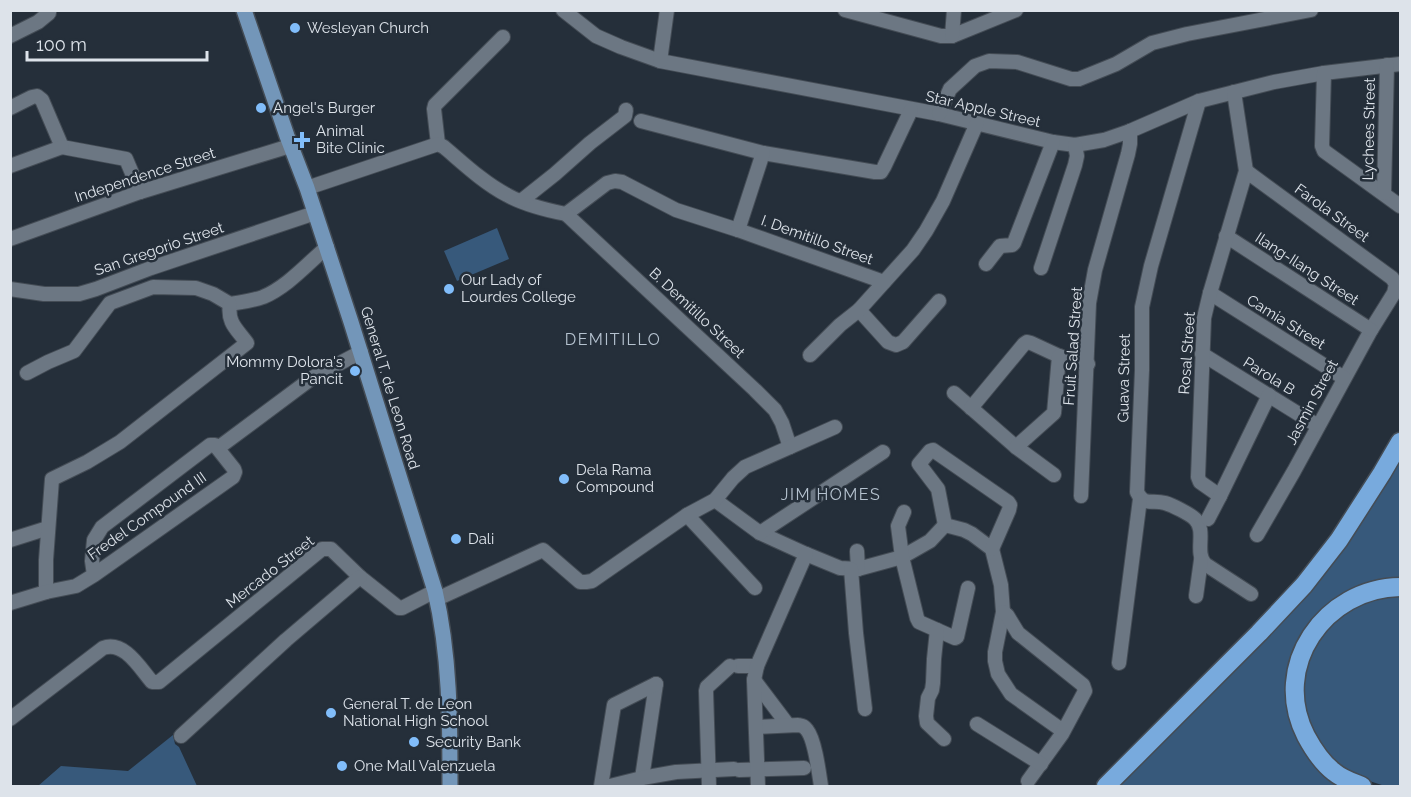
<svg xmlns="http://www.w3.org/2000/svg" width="1411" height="797" font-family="Raleway,sans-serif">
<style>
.green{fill:#37597b}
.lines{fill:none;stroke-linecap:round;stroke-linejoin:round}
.minor-casing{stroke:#444c55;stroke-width:16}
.major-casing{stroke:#444c55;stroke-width:18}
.highway-casing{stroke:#444c55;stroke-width:21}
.minor{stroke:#6c7783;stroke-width:14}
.major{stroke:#7396b9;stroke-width:15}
.highway{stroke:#78aadd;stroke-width:18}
.poi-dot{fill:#81bdfa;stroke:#252f3a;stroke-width:2}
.labels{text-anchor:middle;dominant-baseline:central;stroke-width:5;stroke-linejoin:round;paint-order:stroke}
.poi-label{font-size:15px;fill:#dde3ea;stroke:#252f3a;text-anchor:start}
.street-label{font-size:15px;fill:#dde3ea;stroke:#252f3a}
.neighbourhood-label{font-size:16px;letter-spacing:1.5px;fill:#b5c2cf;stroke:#252f3a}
</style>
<rect width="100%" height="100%" fill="#252f3a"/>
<!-- green -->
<g class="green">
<path d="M497,228L509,259L457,281L444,251Z"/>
<path d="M1400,452V579H1387L1356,588L1331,603L1317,615L1305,629L1288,707L1342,786H1114L1263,637Z"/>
<path d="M1400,592V786H1385L1357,777L1342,769L1321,747L1307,721L1302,691L1307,660L1321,633L1351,605Z"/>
<path d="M173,735L175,744L179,747L197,786H38L61,766L128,771Z"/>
</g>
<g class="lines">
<defs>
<g id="minor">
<path d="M563,10L596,36L621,47L660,61L939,114L1053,142L1075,145L1104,140L1130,131L1199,101L1274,82L1324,73L1400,64"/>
<path d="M845,10L941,36H952L1016,10"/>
<path d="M10,36L38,22L49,13V10"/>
<path d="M952,36L954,10"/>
<path d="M660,61L667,10"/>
<path d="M1324,73L1322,146L1324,151L1400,206"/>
<path d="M1199,101L1151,266L1142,307V370L1137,492C1144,507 1152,499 1165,503C1172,505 1190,514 1195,519C1207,531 1194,552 1205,564L1251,594"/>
<path d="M10,108L32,97L37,96L42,100L62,147L126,159L140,192"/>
<path d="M939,114L950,89L975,66L989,61L1017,62L1071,79H1079L1116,64L1152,43L1187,34L1311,10"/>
<path d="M641,121L763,153L875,172H881L884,167L911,110"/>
<path d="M438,144L434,109L435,105L503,37"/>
<path d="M10,166L62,147"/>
<path d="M1246,171L1392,278L1396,284L1394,293L1371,330L1294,471L1257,535"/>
<path d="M307,188L438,144L444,147C464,164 484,183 507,195C525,205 546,210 566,214L607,183L615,181L622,182L676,210L738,230L884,282"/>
<path d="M1384,193L1387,65"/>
<path d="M521,201L555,174L590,143L625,116L626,110"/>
<path d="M566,214L755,390L775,410L782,423L790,447"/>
<path d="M738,230L763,153"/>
<path d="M1226,236L1371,330"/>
<path d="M10,239L140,192L290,146"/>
<path d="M986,264L1000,246L1012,245L1014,243L1053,142"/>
<path d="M1041,268L1075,165L1077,156L1075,145"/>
<path d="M10,289L44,294H79L96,289L151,268L315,213"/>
<path d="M1210,293L1344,378"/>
<path d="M859,310L888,342L896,345L903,342L939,301"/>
<path d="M1202,354L1318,426"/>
<path d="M810,355L840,325L859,310L913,250L926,231L943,201L977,123"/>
<path d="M27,373L48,362L74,351L110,303L153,287L196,288L213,294L230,304C241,302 252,301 263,297C287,287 307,264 327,247"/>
<path d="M954,393L1016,447L1054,475"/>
<path d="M971,408L1024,344L1027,342L1031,343L1059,356L1088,364"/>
<path d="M1016,447L1054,413L1059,356"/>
<path d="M218,448L312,378L361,352"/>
<path d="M1081,496L1089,303L1095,270L1128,154L1130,144V131"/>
<path d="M1220,496L1200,482L1198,477L1204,318L1210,293L1246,171L1234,92"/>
<path d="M715,500L760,533L806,554L840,568L858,569L902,557L930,541L945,525"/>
<path d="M904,512L898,526L902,557L917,618L919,622L955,638L957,637L968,588"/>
<path d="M687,515L755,588"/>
<path d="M1208,519L1220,496L1269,395"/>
<path d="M945,525L964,530L972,534L992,549L1001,585L1003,612L995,652V661L998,674L1011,694L1063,731"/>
<path d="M945,525L938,489L919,464L930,451L933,450L1008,502L1010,505L1009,510L992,549"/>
<path d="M760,533L883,452"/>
<path d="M10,540L48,528"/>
<path d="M857,551L858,569"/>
<path d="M851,569L856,633L865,709"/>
<path d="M46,592V560L52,479L87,462L120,442L247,343C237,329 227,323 230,304"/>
<path d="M1196,596L1201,560"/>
<path d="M437,599L543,550L580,582H586L592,581L687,515L715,500L733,478L745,467L835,427"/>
<path d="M10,603L46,592L76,586L94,575L233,477L235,472L234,469L215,445H210L102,527L94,540L92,561L94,575"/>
<path d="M1003,612L1007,615L1018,633L1083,685L1085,691L1062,734L1028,781"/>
<path d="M937,630L934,659L933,683L932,690L928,698L926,716L927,723L944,739"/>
<path d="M1119,663L1140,499"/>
<path d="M738,666H757"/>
<path d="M754,680L788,725"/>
<path d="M10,719L103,648C124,640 140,668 152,682H159L322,549H331L360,577L399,608H402L435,591"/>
<path d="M977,724L1041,764"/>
<path d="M757,727L798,725C803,726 804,726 807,730C815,740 819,773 821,786"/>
<path d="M181,736L286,640L360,577"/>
<path d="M739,770L804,768"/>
<path d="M642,778L656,684"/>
<path d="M601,786L614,705L656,684"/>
<path d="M610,786L642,778L676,772L734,769"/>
<path d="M709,786L706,691L707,687L730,666"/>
<path d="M758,786L754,680L757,666L806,554"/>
</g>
<path id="major" d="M244,10L287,136L307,188L351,322L435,591C450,655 450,721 450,786"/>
<g id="highway">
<path d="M1106,786L1259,633L1304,585L1339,540L1382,473L1400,442"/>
<path d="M1362,786C1352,782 1342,779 1334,772C1322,763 1313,749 1306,736C1270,666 1325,588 1400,587"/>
</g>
</defs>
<!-- minor casing -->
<use href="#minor" class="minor-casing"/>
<!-- major casing -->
<use href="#major" class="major-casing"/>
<!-- highway casing -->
<use href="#highway" class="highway-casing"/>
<!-- minor -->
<use href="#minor" class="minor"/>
<!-- major -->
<use href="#major" class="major"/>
<!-- highway -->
<use href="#highway" class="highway"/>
</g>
<!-- markers -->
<g class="poi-dot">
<circle cx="295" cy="28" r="6"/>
<circle cx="261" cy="108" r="6"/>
<path d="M299 131h6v6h6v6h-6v6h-6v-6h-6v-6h6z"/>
<circle cx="449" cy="289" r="6"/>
<circle cx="355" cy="371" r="6"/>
<circle cx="564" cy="479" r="6"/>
<circle cx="456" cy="539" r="6"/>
<circle cx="331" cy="713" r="6"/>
<circle cx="414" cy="742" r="6"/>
<circle cx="342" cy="766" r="6"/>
</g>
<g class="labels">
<!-- poi labels -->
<g class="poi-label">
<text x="307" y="28">Wesleyan Church</text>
<text x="273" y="108">Angel's Burger</text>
<text x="316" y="131">Animal<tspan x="316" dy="17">Bite Clinic</tspan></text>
<text x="461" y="280">Our Lady of<tspan x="461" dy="17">Lourdes College</tspan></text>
<text x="343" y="362" text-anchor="end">Mommy Dolora's<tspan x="343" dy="17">Pancit</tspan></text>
<text x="576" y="470">Dela Rama<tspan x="576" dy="17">Compound</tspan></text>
<text x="468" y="539">Dali</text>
<text x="343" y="704">General T. de Leon<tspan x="343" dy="17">National High School</tspan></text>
<text x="426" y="742">Security Bank</text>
<text x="354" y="766">One Mall Valenzuela</text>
</g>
<!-- street labels -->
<g class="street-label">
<text transform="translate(983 109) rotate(13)">Star Apple Street</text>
<text transform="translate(1369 129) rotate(-89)">Lychees Street</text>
<text transform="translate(145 175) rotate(-18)">Independence Street</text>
<text transform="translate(1332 213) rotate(36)">Farola Street</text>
<text transform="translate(817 240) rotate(20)">I. Demitillo Street</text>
<text transform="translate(159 249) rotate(-19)">San Gregorio Street</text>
<text transform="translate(1307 269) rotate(33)">Ilang-Ilang Street</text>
<text transform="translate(697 313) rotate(43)">B. Demitillo Street</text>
<text transform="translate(1286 322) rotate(32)">Camia Street</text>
<text transform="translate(1073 346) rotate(-86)">Fruit Salad Street</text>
<text transform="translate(1187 353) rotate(-86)">Rosal Street</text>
<text transform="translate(1269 376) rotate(32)">Parola B</text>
<text transform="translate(1124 378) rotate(-89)">Guava Street</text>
<text transform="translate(390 388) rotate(73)">General T. de Leon Road</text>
<text transform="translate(1312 402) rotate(-62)">Jasmin Street</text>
<text transform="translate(147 516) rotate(-35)">Fredel Compound III</text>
<text transform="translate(270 572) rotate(-38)">Mercado Street</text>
</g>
<!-- neighbourhood labels -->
<g class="neighbourhood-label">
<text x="613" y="339">DEMITILLO</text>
<text x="831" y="494">JIM HOMES</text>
</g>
</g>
<!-- border -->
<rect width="1411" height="797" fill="none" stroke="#dde3ea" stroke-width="24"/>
<!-- scale -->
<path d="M27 51v9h180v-9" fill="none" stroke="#dde3ea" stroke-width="3"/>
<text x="36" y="51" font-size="18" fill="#dde3ea" stroke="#252f3a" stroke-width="4.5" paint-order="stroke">100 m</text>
</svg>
